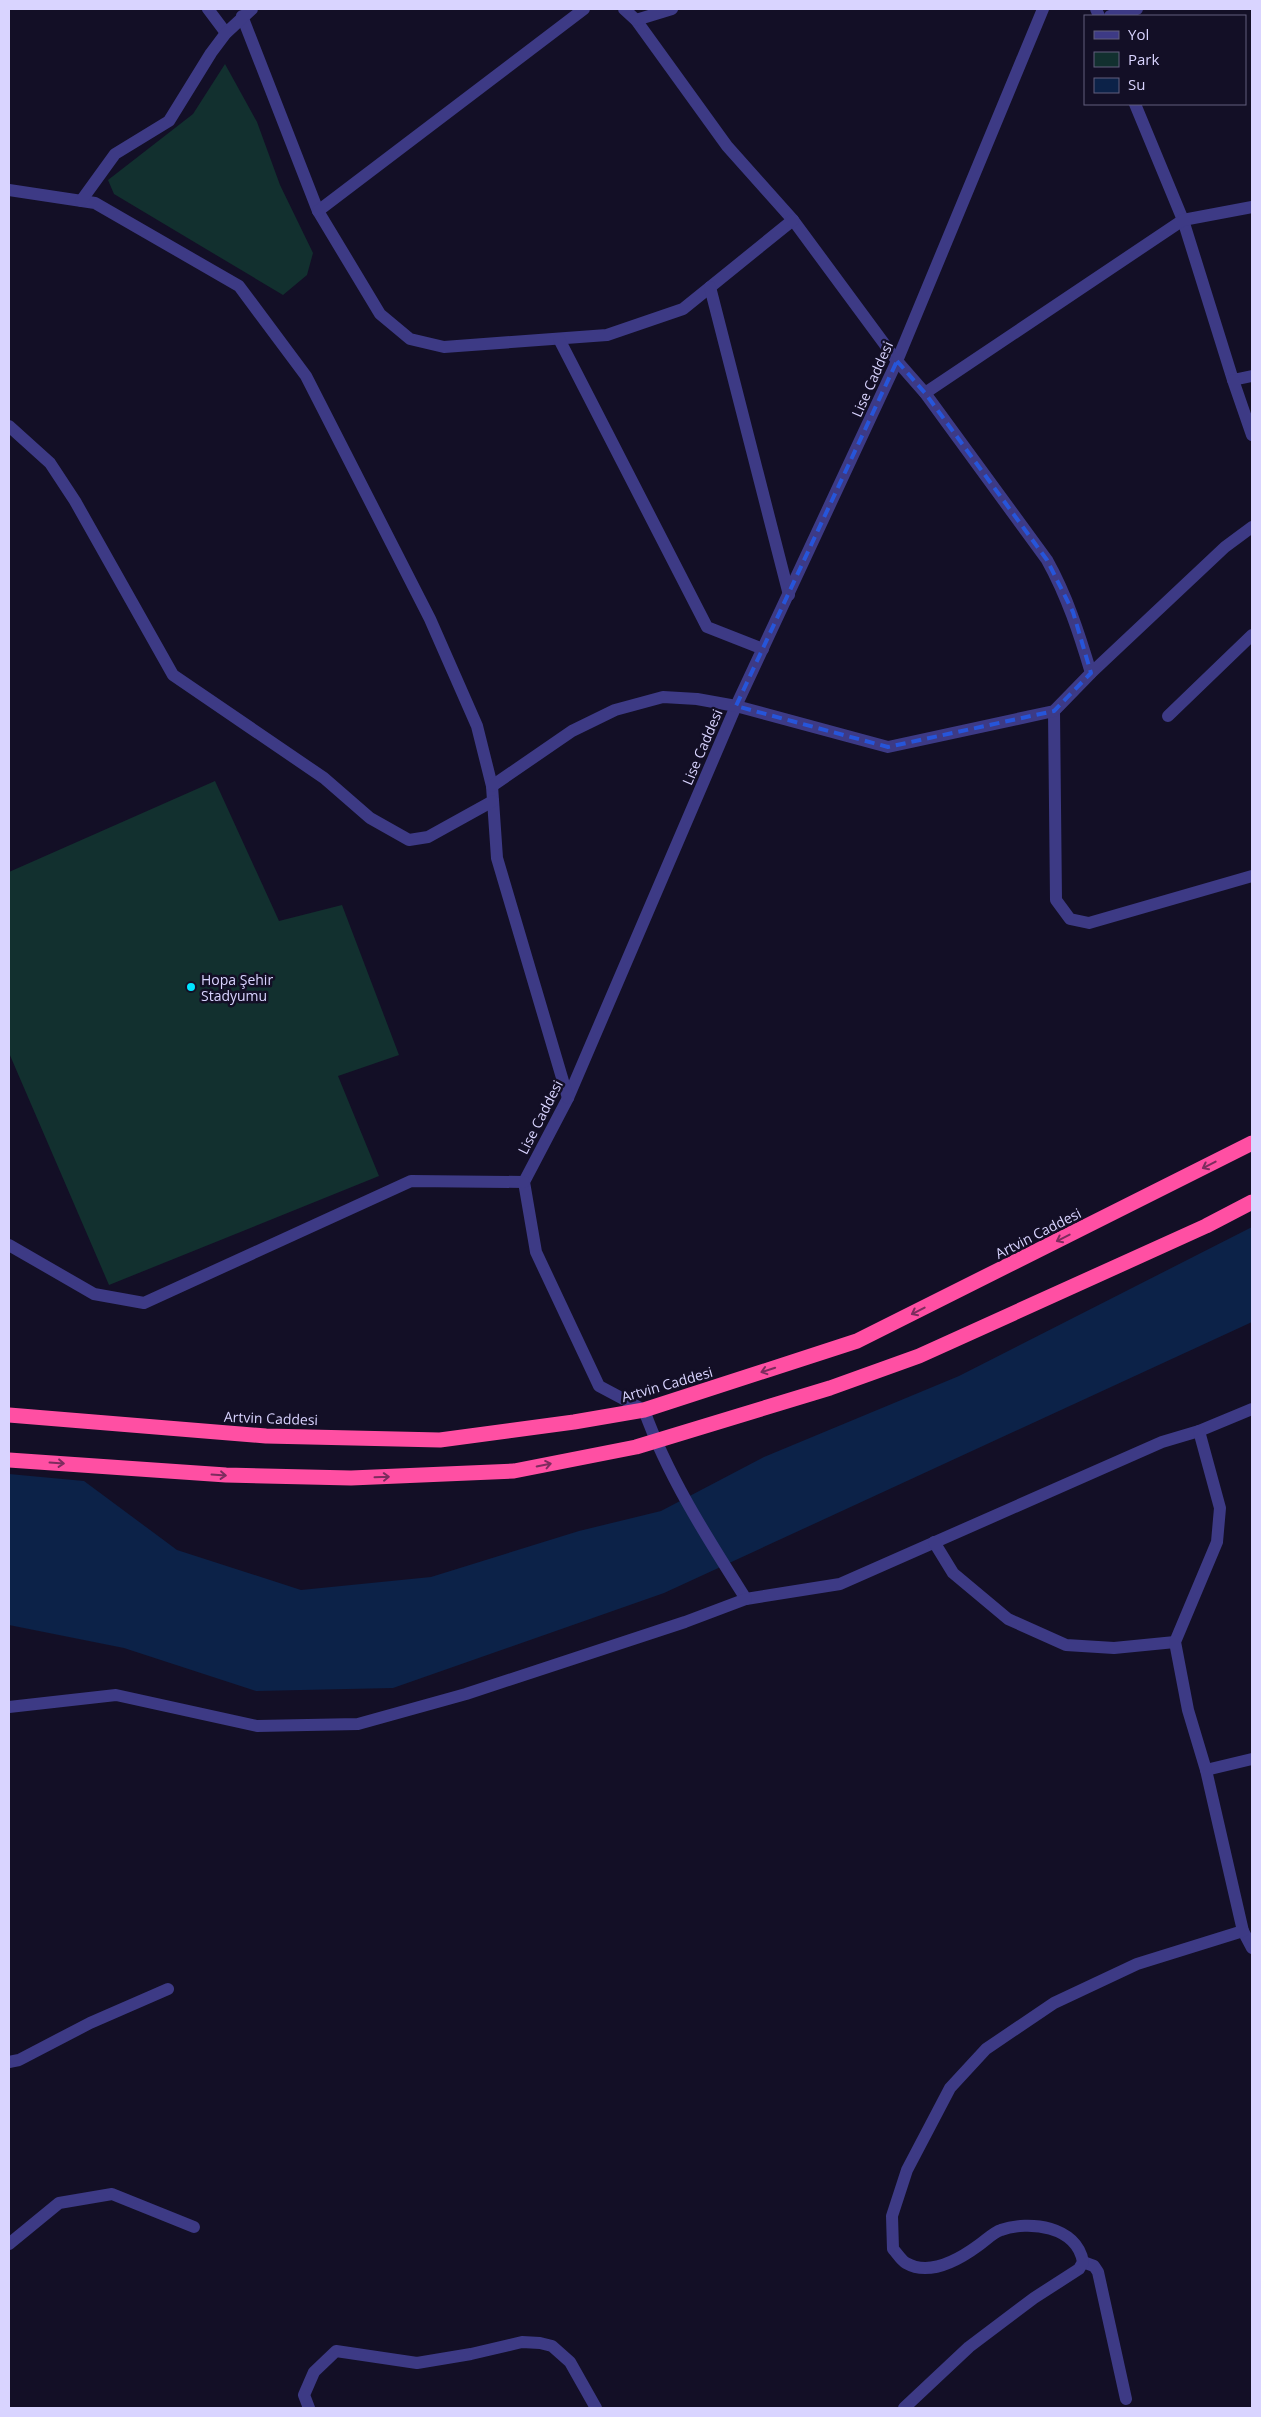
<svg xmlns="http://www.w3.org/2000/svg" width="1261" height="2417" font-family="'Open Sans',sans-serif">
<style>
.green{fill:#12302f}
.water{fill:#0c2248}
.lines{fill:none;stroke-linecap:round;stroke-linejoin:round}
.minor{stroke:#3d3a85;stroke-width:12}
.highway{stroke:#ff4fa3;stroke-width:15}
.oneway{stroke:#7d2c5e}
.marked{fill:none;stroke:#2655da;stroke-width:4;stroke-dasharray:10 6;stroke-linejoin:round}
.poi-dot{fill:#00e5ff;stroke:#130f26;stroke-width:2}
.labels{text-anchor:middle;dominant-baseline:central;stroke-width:5;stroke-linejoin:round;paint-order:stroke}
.street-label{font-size:14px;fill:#d9d4ff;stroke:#130f26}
.poi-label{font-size:14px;fill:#d9d4ff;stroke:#130f26;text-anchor:start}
</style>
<rect width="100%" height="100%" fill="#130f26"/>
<!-- green -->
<g class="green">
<path d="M225,64L257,122L280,185L313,253L307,275L283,295L114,194L108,180L193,114Z"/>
<path d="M215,781L279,921L342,905L399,1055L338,1076L379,1176L109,1285L9,1053V872Z"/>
</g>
<!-- water -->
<path class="water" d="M1252,1227V1322L664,1593L393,1688L256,1691L124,1648L9,1625V1474L84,1481L177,1550L301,1590L431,1577L579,1531L661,1511L764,1457L959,1376Z"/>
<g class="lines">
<!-- minor -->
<g class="minor">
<path d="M208,9L226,33"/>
<path d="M624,9L636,20L727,146L793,220L897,361L925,393L1047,560C1067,596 1079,633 1091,673"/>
<path d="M1043,9L897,361L736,706L568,1098L524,1182L536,1252L599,1386L644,1410C668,1477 708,1539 746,1599L840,1584L1162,1442L1199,1431L1252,1409"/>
<path d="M1096,9L1099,16"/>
<path d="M242,16L318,211L380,314L410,339L444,347L607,335L683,309L793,220"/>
<path d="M1110,16L1137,9"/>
<path d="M636,20L672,9"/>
<path d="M1135,104L1183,220L1233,380L1252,376"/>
<path d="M9,190L95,203L239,286L306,376L430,619L477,726L492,786L497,858L568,1098"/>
<path d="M81,201L115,154L169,121L211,53L226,33L252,9"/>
<path d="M318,211L584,9"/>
<path d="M710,287L789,595"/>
<path d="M559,339L707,627L763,649"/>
<path d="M1233,380L1252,435"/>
<path d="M925,393L1183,220L1252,207"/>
<path d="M9,426L50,463L75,501L173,675L324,778L370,818L409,840L428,837L493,801"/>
<path d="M1054,711L1056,900L1070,919L1089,923L1252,876"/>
<path d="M1168,716L1252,635"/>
<path d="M492,786L572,731L615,710L663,697L697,699L736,706L888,747L1054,711L1091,673L1225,547L1252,527"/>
<path d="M9,1245L94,1294L144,1303L411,1181L524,1182"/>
<path d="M934,1542L953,1573L1008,1619L1066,1645L1114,1648L1175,1642"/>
<path d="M9,1707L116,1695L257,1726L358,1724L466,1694L685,1622L746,1599"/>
<path d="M1206,1770L1252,1759"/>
<path d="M1243,1931L1252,1948"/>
<path d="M9,2062L19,2060L90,2023L168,1989"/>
<path d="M9,2244L59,2203L112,2194L194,2227"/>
<path d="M1083,2262L1094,2266L1098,2272L1126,2399"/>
<path d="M309,2408L304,2395L314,2372L336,2351L417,2363L471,2354L522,2342L540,2343L552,2346L570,2362L596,2408"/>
<path d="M904,2408L969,2347L1034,2298L1079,2269L1083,2262C1077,2226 1029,2220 1001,2230C994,2232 986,2240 979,2245C960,2259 930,2277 906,2263C901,2260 897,2253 893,2249L892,2216L907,2170L950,2088L986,2049L1054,2003L1137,1964L1243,1931L1206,1770L1188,1710L1175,1642L1217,1542L1220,1508L1199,1431"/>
</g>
<!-- highway -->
<g class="highway">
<path d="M9,1415L266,1436L440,1440L574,1422L644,1410L857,1341L1252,1143"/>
<path d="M9,1460L226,1475L351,1478L514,1471L636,1447L830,1388L919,1356L1206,1226L1252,1202"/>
</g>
</g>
<!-- one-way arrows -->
<defs><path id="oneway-shaft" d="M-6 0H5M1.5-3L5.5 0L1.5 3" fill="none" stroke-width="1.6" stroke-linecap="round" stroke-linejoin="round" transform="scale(1.25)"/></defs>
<g class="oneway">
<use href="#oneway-shaft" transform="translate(1209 1165) rotate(153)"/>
<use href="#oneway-shaft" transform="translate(1063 1238) rotate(153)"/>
<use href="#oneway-shaft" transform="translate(918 1311) rotate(153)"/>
<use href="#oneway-shaft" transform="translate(768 1370) rotate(162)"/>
<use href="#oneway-shaft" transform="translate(57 1463) rotate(4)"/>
<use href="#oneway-shaft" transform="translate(544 1465) rotate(-11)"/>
<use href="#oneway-shaft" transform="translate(219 1475) rotate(4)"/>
<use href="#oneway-shaft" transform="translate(382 1477) rotate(-2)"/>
</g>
<!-- marked area -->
<path class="marked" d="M897,361L925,393L1047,560L1073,612L1091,673L1054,711L888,747L736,706Z"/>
<!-- markers -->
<circle class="poi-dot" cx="191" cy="987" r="5"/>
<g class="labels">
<!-- street labels -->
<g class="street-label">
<text transform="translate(872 379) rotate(-66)">Lise Caddesi</text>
<text transform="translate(702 747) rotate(-67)">Lise Caddesi</text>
<text transform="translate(540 1117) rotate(-63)">Lise Caddesi</text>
<text transform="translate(1038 1233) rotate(-27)">Artvin Caddesi</text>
<text transform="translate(667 1384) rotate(-16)">Artvin Caddesi</text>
<text transform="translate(271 1418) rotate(2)">Artvin Caddesi</text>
</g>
<!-- poi labels -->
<g class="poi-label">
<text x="201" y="979">Hopa Şehir<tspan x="201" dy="16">Stadyumu</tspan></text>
</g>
</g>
<!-- border -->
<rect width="1261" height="2417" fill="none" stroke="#d9d4ff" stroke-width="20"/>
<!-- legend -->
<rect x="1084" y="15" width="162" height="90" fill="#130f26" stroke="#625e7d"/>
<rect x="1094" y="31" width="25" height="8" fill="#3d3a85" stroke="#625e7d"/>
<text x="1128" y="40" font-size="15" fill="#d9d4ff">Yol</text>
<rect x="1094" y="52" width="25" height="15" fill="#12302f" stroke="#625e7d"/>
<text x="1128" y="65" font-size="15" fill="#d9d4ff">Park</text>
<rect x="1094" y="78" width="25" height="15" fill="#0c2248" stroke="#625e7d"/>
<text x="1128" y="90" font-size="15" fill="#d9d4ff">Su</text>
</svg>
